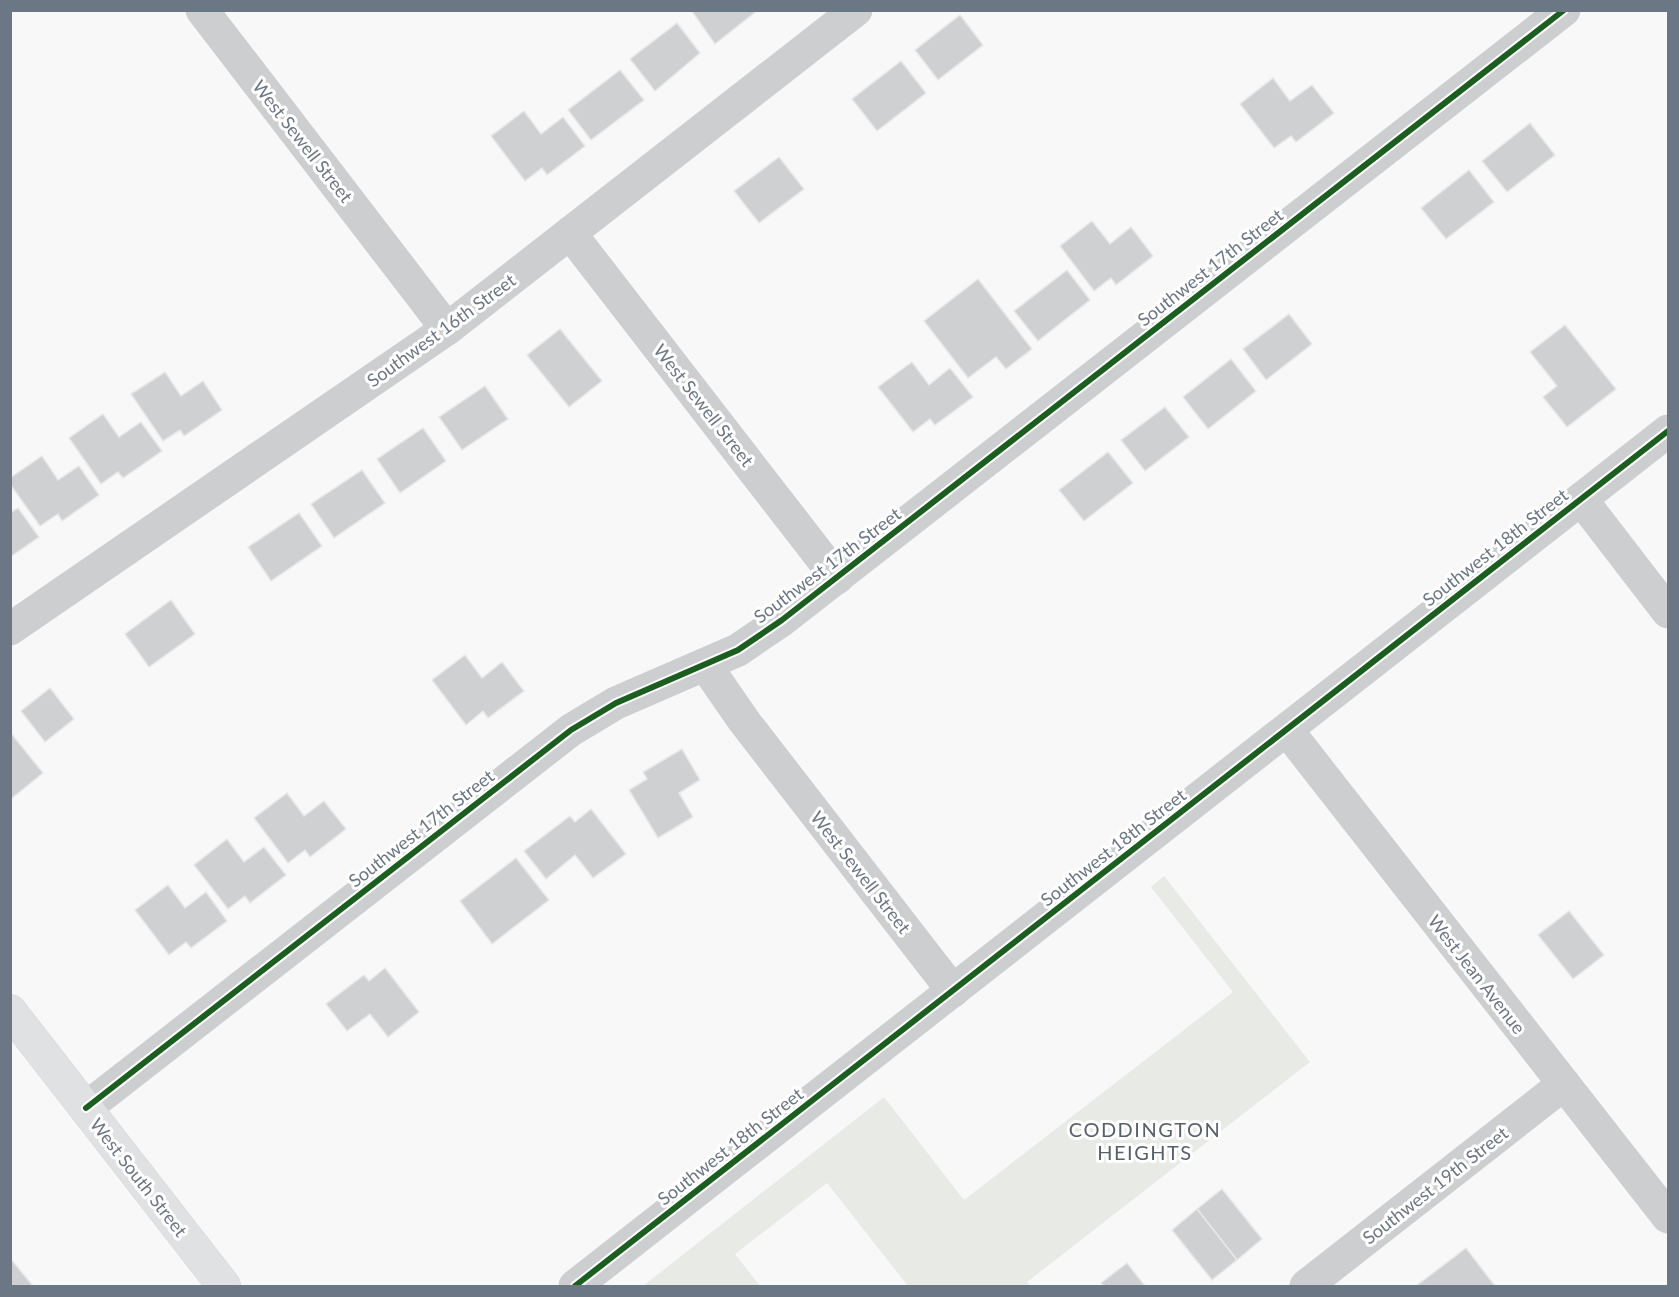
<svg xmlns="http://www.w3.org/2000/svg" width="1679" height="1297" font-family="Lato,sans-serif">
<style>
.green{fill:#e8eae6}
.building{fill:#cfd0d2;stroke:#e8e8e8;stroke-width:1.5}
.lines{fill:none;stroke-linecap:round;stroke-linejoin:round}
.secondary-casing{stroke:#d5d6d6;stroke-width:34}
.street{stroke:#cdcecf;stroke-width:33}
.secondary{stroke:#e0e1e2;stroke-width:33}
.cycleway-casing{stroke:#fff;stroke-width:10}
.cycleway{stroke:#1b5e20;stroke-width:6}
.labels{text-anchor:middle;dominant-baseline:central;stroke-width:6;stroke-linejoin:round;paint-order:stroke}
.street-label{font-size:18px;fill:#6b7784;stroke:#fff}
.neighbourhood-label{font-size:20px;letter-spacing:1.5px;fill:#58616a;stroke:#fff}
</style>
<rect width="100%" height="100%" fill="#f8f8f8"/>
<!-- green -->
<path class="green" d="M1164,876L1310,1062L1027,1282L1030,1286H908L827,1183L735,1254L760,1286H643L884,1097L964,1200L1233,992L1151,887Z"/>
<!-- building -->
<g class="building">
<path d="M691,10H758L715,44Z"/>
<path d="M960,15L983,45L938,80L915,50Z"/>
<path d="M677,23L700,53L655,91L630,59Z"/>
<path d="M901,61L926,93L877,131L852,99Z"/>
<path d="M620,70L644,100L591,140L568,110Z"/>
<path d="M1273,78L1290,101L1312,85L1334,113L1296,142L1291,136L1274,148L1240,104Z"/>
<path d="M524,111L541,134L563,117L585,146L547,175L542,168L525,181L491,136Z"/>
<path d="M1530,123L1555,155L1507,192L1482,161Z"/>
<path d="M779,157L804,189L759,223L734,191Z"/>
<path d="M1469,170L1494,202L1446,239L1421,208Z"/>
<path d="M1092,221L1110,244L1131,227L1153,256L1116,285L1111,278L1094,291L1060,246Z"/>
<path d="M1067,270L1090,300L1038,341L1014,311Z"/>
<path d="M978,279L1032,349L1006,369L996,357L968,378L924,321Z"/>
<path d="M1289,314L1312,344L1266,380L1243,349Z"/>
<path d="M1565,325L1616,389L1567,427L1543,397L1557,386L1530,352Z"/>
<path d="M560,329L602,381L569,407L527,355Z"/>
<path d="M1231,359L1256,391L1208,429L1183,397Z"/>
<path d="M912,362L929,385L950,368L973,397L935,425L930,419L913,432L878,387Z"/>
<path d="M165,372L181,396L203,381L222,410L184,436L180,430L163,441L131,394Z"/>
<path d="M485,386L508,419L462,450L439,417Z"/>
<path d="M1165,407L1189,437L1145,471L1121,440Z"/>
<path d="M103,414L119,437L141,422L162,451L123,478L118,472L101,484L69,438Z"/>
<path d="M423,428L446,461L400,493L377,459Z"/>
<path d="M1108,452L1133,483L1084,521L1059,490Z"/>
<path d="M42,456L58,480L79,466L99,495L62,521L58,514L40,526L10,484V478Z"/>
<path d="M362,470L385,503L334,538L311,504Z"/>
<path d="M18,508L39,537L10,557V513Z"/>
<path d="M299,513L322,546L271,581L248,547Z"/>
<path d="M171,600L195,634L149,667L125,634Z"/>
<path d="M465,655L482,678L502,662L524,691L488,718L483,711L466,725L432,680Z"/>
<path d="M50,688L74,719L45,742L21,711Z"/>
<path d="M10,732L43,773L12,798L10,797Z"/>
<path d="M682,749L700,780L679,793L693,817L658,838L629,790L647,779L643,772Z"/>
<path d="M287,793L304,816L324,801L346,829L310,857L305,850L288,863L254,818Z"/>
<path d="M591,809L626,854L593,878L575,855L546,879L524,851L570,816L575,822Z"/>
<path d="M227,839L244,862L264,847L286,875L250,903L245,896L228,909L194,865Z"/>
<path d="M516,858L549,900L492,944L460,901Z"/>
<path d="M168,885L185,908L206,892L227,921L191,948L186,942L169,955L135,910Z"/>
<path d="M1569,911L1604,955L1573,979L1538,935Z"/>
<path d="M385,968L419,1012L388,1037L370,1014L347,1031L326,1004L364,975L369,981Z"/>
<path d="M1222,1189L1262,1239L1237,1260L1197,1209Z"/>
<path d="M1197,1209L1237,1260L1212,1280L1172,1230Z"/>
<path d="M1466,1248L1495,1286H1416Z"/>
<path d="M10,1258L33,1286H10Z"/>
<path d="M1127,1263L1145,1286H1104L1101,1283Z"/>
</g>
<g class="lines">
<defs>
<path id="secondary" d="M10,1011L224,1286"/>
</defs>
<!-- secondary casing -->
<use href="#secondary" class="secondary-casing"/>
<!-- street -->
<g class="street">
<path d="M202,10L447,329"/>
<path d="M570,233L837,578"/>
<path d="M1581,499L1668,612"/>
<path d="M10,629L447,329L856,10"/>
<path d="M706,666L744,721L953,991"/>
<path d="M1287,730L1668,1217"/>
<path d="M86,1108L571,730L616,703L738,650L782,620L1564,10"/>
<path d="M575,1286L1668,431"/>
<path d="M1306,1286L1564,1084"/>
</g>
<!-- secondary -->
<use href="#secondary" class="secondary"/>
<defs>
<g id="cycleway">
<path d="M86,1108L571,730L616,703L738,650L782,620L1564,10"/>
<path d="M575,1286L1668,431"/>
</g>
</defs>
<!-- cycleway casing -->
<use href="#cycleway" class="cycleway-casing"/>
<!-- cycleway -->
<use href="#cycleway" class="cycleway"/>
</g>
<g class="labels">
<!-- street labels -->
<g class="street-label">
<text transform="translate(303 141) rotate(52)">West Sewell Street</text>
<text transform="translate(1210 267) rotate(-38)">Southwest 17th Street</text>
<text transform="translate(441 330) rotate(-36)">Southwest 16th Street</text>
<text transform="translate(704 405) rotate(52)">West Sewell Street</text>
<text transform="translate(1495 547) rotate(-38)">Southwest 18th Street</text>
<text transform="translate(827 565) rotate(-37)">Southwest 17th Street</text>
<text transform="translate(421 828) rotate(-38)">Southwest 17th Street</text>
<text transform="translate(1113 847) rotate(-38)">Southwest 18th Street</text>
<text transform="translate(861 872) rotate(52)">West Sewell Street</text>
<text transform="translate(1477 974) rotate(52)">West Jean Avenue</text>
<text transform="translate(730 1146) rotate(-38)">Southwest 18th Street</text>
<text transform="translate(139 1177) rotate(52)">West South Street</text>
<text transform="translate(1435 1185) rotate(-38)">Southwest 19th Street</text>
</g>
<!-- neighbourhood labels -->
<g class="neighbourhood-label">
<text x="1145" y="1129">CODDINGTON<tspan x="1145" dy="23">HEIGHTS</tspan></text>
</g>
</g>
<!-- border -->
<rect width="1679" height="1297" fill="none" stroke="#6b7784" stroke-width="24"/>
</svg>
